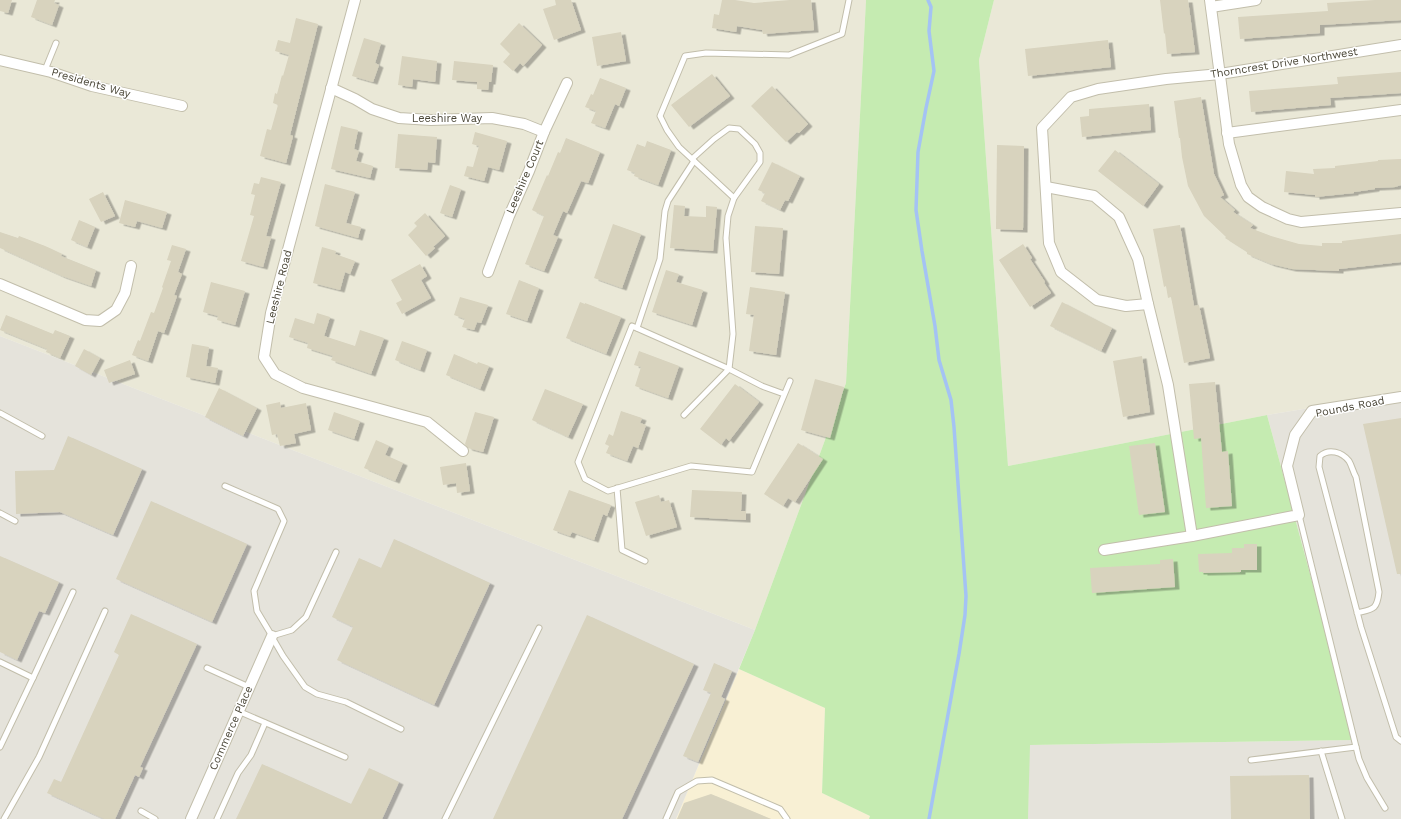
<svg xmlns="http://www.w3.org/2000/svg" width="1401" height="819" font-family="'Work Sans',sans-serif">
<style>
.residential{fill:#eae8d7}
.commercial{fill:#f8f0d4}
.industrial{fill:#e5e3db}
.green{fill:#c5ebb1}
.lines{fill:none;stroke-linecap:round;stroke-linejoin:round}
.stream{stroke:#a4c3f4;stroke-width:3.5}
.building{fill:#d8d3be;filter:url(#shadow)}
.lane-casing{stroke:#c2beab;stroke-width:7}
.street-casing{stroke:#c2beab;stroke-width:12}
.lane{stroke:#fff;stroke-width:5}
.street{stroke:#fff;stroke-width:10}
.labels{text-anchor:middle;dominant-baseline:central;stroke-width:3;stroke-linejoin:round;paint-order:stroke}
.street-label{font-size:11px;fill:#4a4637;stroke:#fff}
</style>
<defs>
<filter id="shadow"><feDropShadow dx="4.5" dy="2.5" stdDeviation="0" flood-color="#0004"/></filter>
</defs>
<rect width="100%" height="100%" fill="#f5f4ea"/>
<!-- residential -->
<g class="residential">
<path d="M0,0H866L846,383L755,630L0,336Z"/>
<path d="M994,0H1401V393L1267,415L1008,466L979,60Z"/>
</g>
<!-- commercial -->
<path class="commercial" d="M739,669L825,708L822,793L870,816L869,819H676Z"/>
<!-- industrial -->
<g class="industrial">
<path d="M0,336L755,630L676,819H0Z"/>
<path d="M1401,393V819H1028L1029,745L1355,740L1267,415Z"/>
</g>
<!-- green -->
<path class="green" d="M866,0H994L979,60L1008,466L1267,415L1355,740L1030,745L1028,819H869L870,816L822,793L825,708L739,669L755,630L846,383Z"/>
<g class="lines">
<!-- stream -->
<path class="stream" d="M928,0L931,7L929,31L934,71L926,108L918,152L916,210L922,251L935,326L939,360L951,400L954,427L966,596L965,615L959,654L929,819"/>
</g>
<!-- building -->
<g class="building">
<path d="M0,0H12L8,13L0,11Z"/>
<path d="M37,0H55L54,3L59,5L52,25L31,17Z"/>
<path d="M555,0H571L581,30L554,40L543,9L556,5Z"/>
<path d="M722,0H735L754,3L790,0H811L814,30L763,34L762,30L737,26L736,32L712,28L714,14L719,15Z"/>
<path d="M1160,0H1188L1195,52L1167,54L1165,33L1164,34Z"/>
<path d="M1375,0H1401V20L1320,25V33L1240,39L1238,17L1328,11L1327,3Z"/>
<path d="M296,18L318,24L290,135L293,136L286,163L260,156L267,129L271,130L278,105L273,103L275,93L277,94L282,75L283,76L289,55L275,51L278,40L290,43Z"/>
<path d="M519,23L542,45L523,66L520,63L513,71L503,62L510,54L500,44Z"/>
<path d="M621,32L626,61L597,66L592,37Z"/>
<path d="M364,38L381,43L375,63L379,65L373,82L352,76Z"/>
<path d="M1108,40L1111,67L1028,76L1025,49Z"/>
<path d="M402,56L437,61L435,82L413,79L412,87L398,85Z"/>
<path d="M454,61L493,65L491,82H489L488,90L477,89V82L452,80Z"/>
<path d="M1401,72V93L1330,98L1331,105L1251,112L1249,91L1338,84L1337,77Z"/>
<path d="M712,74L730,96L689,127L671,105Z"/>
<path d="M600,78L626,88L619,106L615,104L605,128L591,123L596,111L585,107L591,94L593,95Z"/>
<path d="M772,86L808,124L799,133L797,132L786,142L751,106Z"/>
<path d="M1201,97L1214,174L1224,195L1220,197L1235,210L1233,212L1253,225L1250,228L1271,236L1299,244L1322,246V243H1342V241L1401,234V262L1339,269V271L1292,269L1271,264L1247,254V252L1225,238L1226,237L1204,216L1188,186L1182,157L1180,138H1179L1174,101Z"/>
<path d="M1149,104L1151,130L1082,137L1080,117L1089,116V109Z"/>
<path d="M341,126L358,130L354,149L359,151L356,161L373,166L370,178L331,169Z"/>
<path d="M475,132L507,141L499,170L488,167L484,181L464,176L467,166L473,167L479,146L472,144Z"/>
<path d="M398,134L437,137L435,163L428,162L427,170L395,168Z"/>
<path d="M566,138L600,152L588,183L581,181L567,213L563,211L553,235L558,237L544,271L525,264L544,216L532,210L547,175L548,176L558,152L560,153Z"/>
<path d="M647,141L671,150L658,185L634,176L635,173L627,170L637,144L645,147Z"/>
<path d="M997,145L1024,146L1023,230L996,229Z"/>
<path d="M1115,150L1159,184L1143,206L1098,171Z"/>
<path d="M1401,159V185L1395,187L1375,188V189L1354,192V193L1315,197V195L1284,192L1286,171L1314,174L1313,169L1335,168V166L1378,161V160Z"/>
<path d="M772,162L800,176L788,201L785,200L780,210L761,201L765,193L758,190Z"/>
<path d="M261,177L281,182L266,236L271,237L263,267L241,261L254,216L250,215L255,195L251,194L254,183L259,184Z"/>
<path d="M325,184L355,192L346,223L361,227L358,238L315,226Z"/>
<path d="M450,185L461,189L452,217L440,213Z"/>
<path d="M103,192L115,216L101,222L89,199Z"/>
<path d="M125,200L167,212L162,228L137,221L135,227L119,223Z"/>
<path d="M674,205L685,206L684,216L706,217V206L717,207L713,251L670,248Z"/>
<path d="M425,213L445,236L433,247L435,248L426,256L408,235L417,226L414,223Z"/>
<path d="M79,220L95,227L87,247L71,240Z"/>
<path d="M613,224L641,234L622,288L594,278Z"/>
<path d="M1180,225L1194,306L1199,305L1210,358L1184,363L1171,297L1168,298L1166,286L1164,287L1153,229Z"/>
<path d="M755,226L783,228L779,274L751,272Z"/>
<path d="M0,232L18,238L19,236L45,246L62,254L61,256L96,270L91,286L62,276L0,248Z"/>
<path d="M1023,244L1032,258L1030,259L1045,282L1044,283L1051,293L1030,307L999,260Z"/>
<path d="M172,245L186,249L178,272L182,274L174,295L177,296L169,319L164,333L158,331L148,361L132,355L138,340L140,341L151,312L154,313L163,288L162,287L171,261L167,260Z"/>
<path d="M322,247L336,251L335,254L355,261L350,274L345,272L340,290L313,283Z"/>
<path d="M420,264L427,276L421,280L431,298L402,314L396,303L402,300L391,280Z"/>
<path d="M666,270L679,274L676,282L703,290L692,325L652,312Z"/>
<path d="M519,280L539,288L527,321L506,314Z"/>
<path d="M211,282L245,291L235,325L217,320L218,316L203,312Z"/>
<path d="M750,287L785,292L776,355L749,351L754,315L746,314Z"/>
<path d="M460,297L488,305L481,323L477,322L474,330L462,327L465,319L454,315Z"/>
<path d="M580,302L585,304V303L621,317L606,354L566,338Z"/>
<path d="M1062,302L1112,328L1101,351L1050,326Z"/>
<path d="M317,313L330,317L324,336L355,346L360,330L384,338L371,374L331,360L333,356L307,348L308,343L289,337L295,318L314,324Z"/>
<path d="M6,315L53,334L55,330L70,336L60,358L46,352L47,349L0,330Z"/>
<path d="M402,341L427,350L420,370L395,360Z"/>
<path d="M192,344L209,347L206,366L218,368L215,383L186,377Z"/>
<path d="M84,349L100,358L91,375L75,366Z"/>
<path d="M639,351L679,366L668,398L635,386L641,367L634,365Z"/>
<path d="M454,354L477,364L478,362L489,366L480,389L446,375Z"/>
<path d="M1142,356L1150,412L1123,417L1113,361Z"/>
<path d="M130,360L135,374L109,383L104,370Z"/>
<path d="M815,379L844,387L830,438L801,430Z"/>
<path d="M1215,382L1222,452L1228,451L1232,506L1206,508L1201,438L1194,439L1189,384Z"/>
<path d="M735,384L759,402L729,441L726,438L721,445L700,429Z"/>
<path d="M219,388L257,408L243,436L205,417Z"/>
<path d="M545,389L583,404L568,437L532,420Z"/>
<path d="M280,402L281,408L306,403L311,430L294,434L296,443L280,446L277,434L272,435L266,405Z"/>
<path d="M621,411L642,418L640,423L646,425L638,448L633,446L627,461L606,453L609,446L605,444L609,434L613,436Z"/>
<path d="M334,412L360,421L354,439L328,430Z"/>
<path d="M475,412L494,417L483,452L468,448L465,444Z"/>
<path d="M1401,418V574H1397L1363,424Z"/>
<path d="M68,436L142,469L113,535L60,512L16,514L15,471L54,470Z"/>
<path d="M376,440L389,446L385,455L403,463L395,481L364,468Z"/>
<path d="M798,443L823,459L795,502L788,498L783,506L764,494Z"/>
<path d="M1155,443L1165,512L1139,515L1129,446Z"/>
<path d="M466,463L470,491L457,493L456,483L443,485L440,467Z"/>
<path d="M569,490L611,505L607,516L603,514L594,540L572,532L570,536L553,530Z"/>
<path d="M692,490L742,492L741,511H746V520L690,517Z"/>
<path d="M659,495L661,502L669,500L677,527L646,536L635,502Z"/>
<path d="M151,501L247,544L212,622L116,579Z"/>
<path d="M394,539L490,583L434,705L337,660L353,627L332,617L359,558L381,568Z"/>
<path d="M1244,544H1257V570H1241V572L1203,573V572H1199L1198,554L1232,553V548H1244Z"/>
<path d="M0,556L59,582L45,613L39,611L17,660L0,652Z"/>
<path d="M1173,559L1175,587L1092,593L1090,568L1160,564V560Z"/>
<path d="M131,614L197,644L140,767L143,768L139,777L135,775L115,819H104L47,793L54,779L61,782L119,655L114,652Z"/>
<path d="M587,615L694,664L622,819H493Z"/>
<path d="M714,663L732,671L721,697L725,699L698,762L683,756L711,693L703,690Z"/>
<path d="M262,764L351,804L369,768L399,782L382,819H236Z"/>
<path d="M1309,775L1310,819H1231L1230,776Z"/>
<path d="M711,794L771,819H677L684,803Z"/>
</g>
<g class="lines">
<defs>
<g id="lane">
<path d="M45,70L56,43"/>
<path d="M734,198L679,147L667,130L660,116L685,56L706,53L789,55L842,34L849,0"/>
<path d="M637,328L660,259L665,211L668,201L694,161"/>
<path d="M784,394L762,386L727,368L632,326L578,462L585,479L608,491L691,466L752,472L790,381"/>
<path d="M0,413L42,436"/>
<path d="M684,415L729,369L733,334L726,238L728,216L734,198L760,162V153L755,144L739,129L729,128L714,139L693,158V160"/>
<path d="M225,486L278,509L284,521L254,591L257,611L272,636L292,630L306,617L336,552"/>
<path d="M617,488L622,550L645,561"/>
<path d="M0,513L15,521"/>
<path d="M1299,515L1359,759L1367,778L1385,808"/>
<path d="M1357,613C1373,609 1377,610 1379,592L1356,477C1353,472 1352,466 1349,461C1342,452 1329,448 1320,456L1319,467L1361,627L1396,737L1401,741"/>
<path d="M272,637L283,656L305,687L317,694L346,702L401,729"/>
<path d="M0,662L33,678L0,747"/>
<path d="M207,668L249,687"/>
<path d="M33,678L73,592"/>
<path d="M238,711L345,757"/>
<path d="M1321,751L1342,819"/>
<path d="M1251,760L1356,747"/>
<path d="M141,811L155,819"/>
<path d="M4,819L39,757L105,611"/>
<path d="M217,819L238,773L251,755L265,723"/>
<path d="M445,819L539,628"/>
<path d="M666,819L678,792L697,781L712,780L780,809L787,819"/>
</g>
<g id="street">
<path d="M355,0L271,313L264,357L275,374L303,388L427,422L463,451"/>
<path d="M1210,0L1229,144L1241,185L1248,197L1262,207L1288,219L1301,222L1401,213"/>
<path d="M1211,7L1256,0"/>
<path d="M0,60L51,72L92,86L182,106"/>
<path d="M331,88L355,99L372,109L399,118L431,120L492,118L524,124L544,132"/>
<path d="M1227,133L1401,110"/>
<path d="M1046,187L1094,196L1119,217L1138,259L1148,304L1168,385L1192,536"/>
<path d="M488,272L509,216L529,171L544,132L567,83"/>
<path d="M0,284L85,320L100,321L116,310L125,293L131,266"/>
<path d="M1148,304L1126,306L1097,300L1061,272L1049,243L1042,128L1071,97L1098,89L1166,79L1220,74L1401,45"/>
<path d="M1104,550L1192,536L1299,515L1287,466L1295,435L1312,411L1401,397"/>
<path d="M191,819L272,636"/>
</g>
</defs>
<!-- lane casing -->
<use href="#lane" class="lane-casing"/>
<!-- street casing -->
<use href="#street" class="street-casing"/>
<!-- lane -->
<use href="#lane" class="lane"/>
<!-- street -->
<use href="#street" class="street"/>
</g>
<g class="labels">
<!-- street labels -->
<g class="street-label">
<text transform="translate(1284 63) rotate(-9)">Thorncrest Drive Northwest</text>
<text transform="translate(91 83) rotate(16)">Presidents Way</text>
<text x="447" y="118">Leeshire Way</text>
<text transform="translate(525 177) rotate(-67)">Leeshire Court</text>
<text transform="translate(279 287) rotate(-76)">Leeshire Road</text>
<text transform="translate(1350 407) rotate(-11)">Pounds Road</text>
<text transform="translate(231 728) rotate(-66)">Commerce Place</text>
</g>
</g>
</svg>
